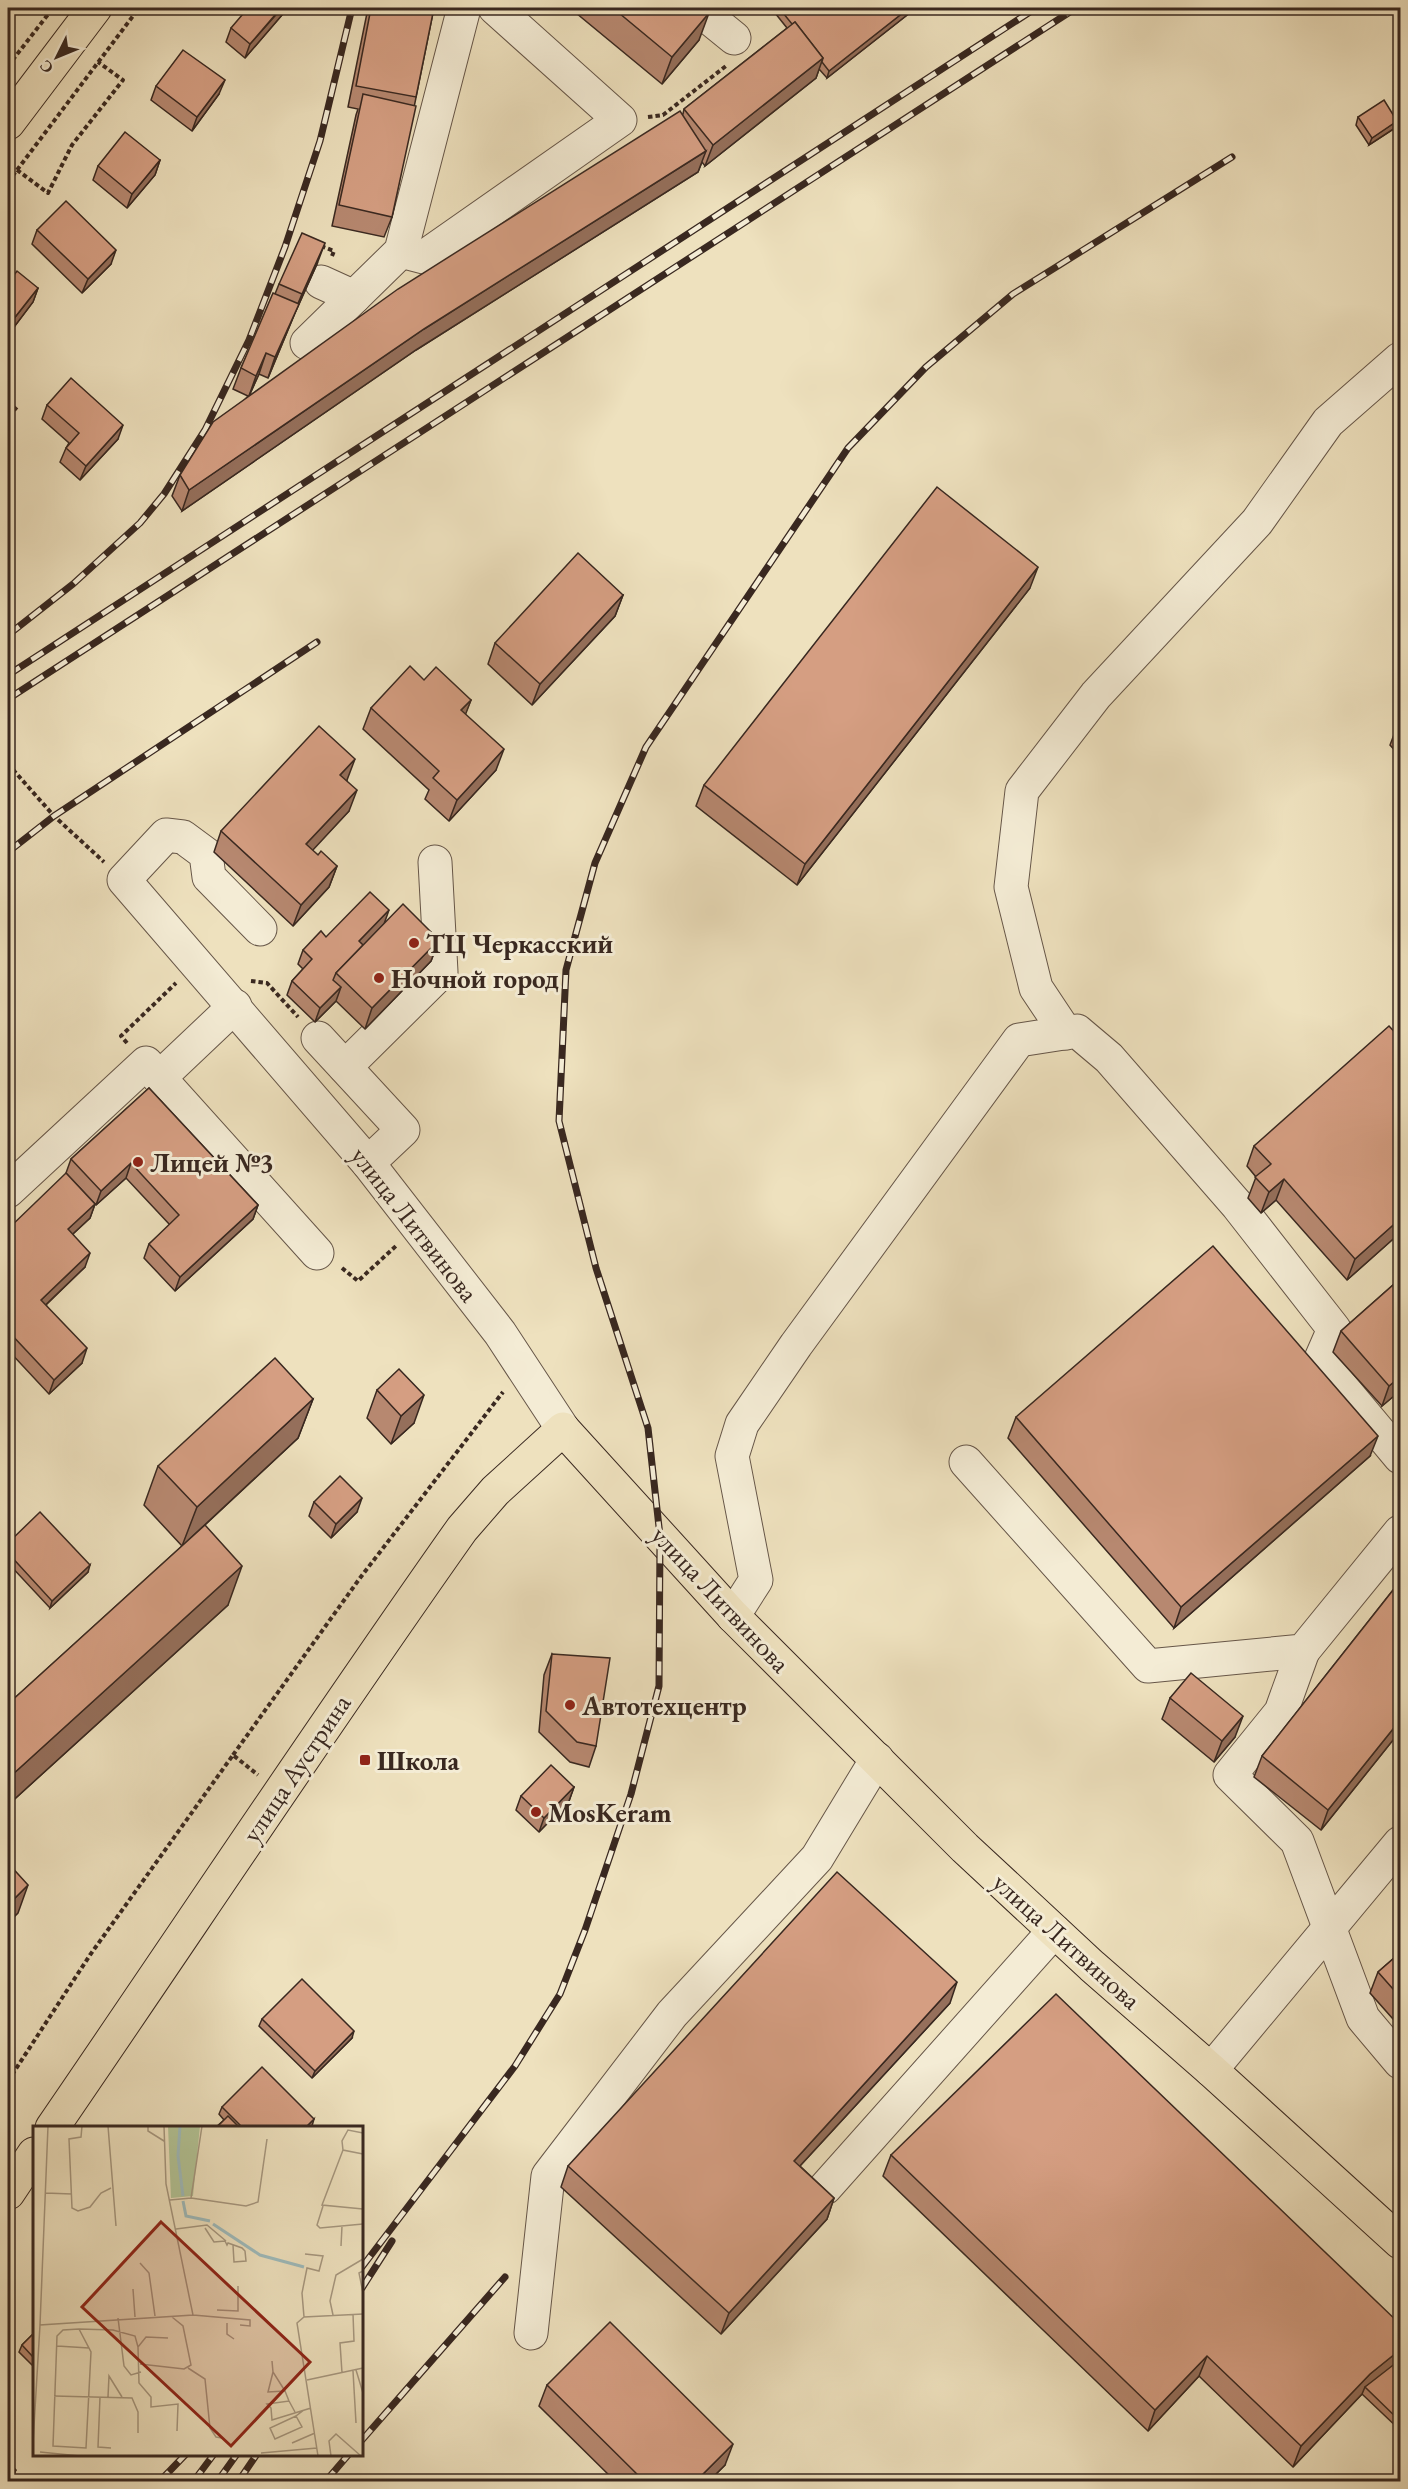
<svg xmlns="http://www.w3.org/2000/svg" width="1408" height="2489" font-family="'EB Garamond',serif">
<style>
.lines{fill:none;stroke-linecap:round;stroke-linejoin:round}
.minor-casing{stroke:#665648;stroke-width:35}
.major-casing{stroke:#392820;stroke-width:35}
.path{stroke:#392820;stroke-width:4;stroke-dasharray:4.5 3;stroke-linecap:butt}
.minor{stroke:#f4ecd5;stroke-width:33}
.major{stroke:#eee1be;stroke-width:33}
.rail-casing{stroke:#392820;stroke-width:7}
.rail{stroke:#f4ecd5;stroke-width:4.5;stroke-dasharray:14;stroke-linecap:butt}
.wall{fill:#b78870;stroke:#392820;stroke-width:1.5}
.shaded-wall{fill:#956f5b;stroke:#392820;stroke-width:1.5}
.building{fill:#d59e82;stroke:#392820;stroke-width:1.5}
.poi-dot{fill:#8f2418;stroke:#f4ecd5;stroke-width:2}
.labels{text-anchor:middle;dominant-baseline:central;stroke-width:6;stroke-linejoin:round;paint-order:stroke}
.poi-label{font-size:27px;font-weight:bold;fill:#392820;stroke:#f4ecd5;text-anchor:start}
.street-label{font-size:27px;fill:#392820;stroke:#f4ecd5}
.inset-river{fill:none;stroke:#9ebbbc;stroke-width:3}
.inset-road{fill:none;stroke:#a6977f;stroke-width:1.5}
.view{fill:#8f2418;fill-opacity:0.15;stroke:#8f2418;stroke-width:3}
.inset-edge{fill:none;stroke:#392820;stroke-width:3}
</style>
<rect width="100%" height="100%" fill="#eee1be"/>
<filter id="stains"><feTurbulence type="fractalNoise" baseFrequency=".00333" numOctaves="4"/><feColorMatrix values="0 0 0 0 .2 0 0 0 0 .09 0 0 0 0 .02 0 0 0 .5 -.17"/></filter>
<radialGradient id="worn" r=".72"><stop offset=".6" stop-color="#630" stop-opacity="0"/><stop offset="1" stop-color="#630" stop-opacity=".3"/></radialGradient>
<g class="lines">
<defs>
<g id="minor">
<path d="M697,8L734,38"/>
<path d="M401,251L424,257L620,120L495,8"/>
<path d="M321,282L354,297"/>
<path d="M307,343L401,251L464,8"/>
<path d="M260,929L209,877L206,854L183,837L166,835L124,880L368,1163L500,1333L563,1429"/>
<path d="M1066,1033L1036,988L1011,887L1022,791L1096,695L1257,522L1328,422L1400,359"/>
<path d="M318,1038L403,1130L368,1163"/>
<path d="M345,1067L441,972L435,862"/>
<path d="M159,1078L235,1006"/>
<path d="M8,1191L146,1063L317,1253"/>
<path d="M966,1462L1148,1666L1303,1651L1400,1532"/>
<path d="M733,1616L756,1580L732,1456L742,1424L796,1345L1019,1040L1077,1031L1109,1058L1238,1206L1334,1329L1320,1361L1400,1457"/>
<path d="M1303,1651L1281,1712L1230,1775L1297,1841L1363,2018L1400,2062"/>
<path d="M1211,2070L1400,1843"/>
<path d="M825,2188L1054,1931"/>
<path d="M531,2333L548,2176L672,2014L817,1858L877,1759"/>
</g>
<g id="major">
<path d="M8,123L95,8"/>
<path d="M52,2128C189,1928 322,1727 462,1529L495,1491L563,1429L733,1616L965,1848L1092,1966L1211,2070L1400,2242"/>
<path d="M8,2193L34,2154"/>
</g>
</defs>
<!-- minor casing -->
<use href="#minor" class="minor-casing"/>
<!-- major casing -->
<use href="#major" class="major-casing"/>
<!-- path -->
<g class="path">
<path d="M8,66L53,8"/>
<path d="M648,117L663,115L726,66"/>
<path d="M17,170L48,193L72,145L123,80L98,62"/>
<path d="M8,182L139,8"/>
<path d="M321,246L334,251L332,256"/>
<path d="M8,402L18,411"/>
<path d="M8,764L54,816L104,862"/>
<path d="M251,981L267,983L298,1017"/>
<path d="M127,1043L121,1036L176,983"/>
<path d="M342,1268L358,1281L397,1245"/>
<path d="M233,1755L360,1578L503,1392"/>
<path d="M8,2081L90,1955L233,1755L258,1775"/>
</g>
<!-- minor -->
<use href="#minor" class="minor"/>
<!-- major -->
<use href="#major" class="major"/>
<defs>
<g id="rail">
<path d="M8,635L73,584L140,523L164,494L205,430L249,340L285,247L320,141L352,8"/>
<path d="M8,675L1036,8"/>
<path d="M8,699L1076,8"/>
<path d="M8,852L54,816L317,642"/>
<path d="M362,2267L515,2066L560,1994L585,1930L631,1794L659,1686L660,1536L648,1428L596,1268L559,1121L566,970L595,863L646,747L848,448L926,367L1013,294L1232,157"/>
<path d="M362,2288L392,2241"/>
<path d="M362,2440L505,2277"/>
<path d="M159,2482L186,2454"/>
<path d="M193,2482L214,2454"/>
<path d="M217,2482L237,2454"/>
<path d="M238,2482L257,2454"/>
<path d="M325,2482L349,2454"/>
</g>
</defs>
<!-- rail casing -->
<use href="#rail" class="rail-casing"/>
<!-- rail -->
<use href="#rail" class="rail"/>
</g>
<!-- wall -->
<g class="wall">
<path d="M288,8L245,58L226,42L231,28Z"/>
<path d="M368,8H434L392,217L384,237L332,226L356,115L358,109L348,107Z"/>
<path d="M570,8H702L699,40L662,84Z"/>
<path d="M771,8H916L827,78L819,69L816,78L705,166L702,162L698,172L416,350L182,511L172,496L180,475L248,396L233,389L241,368L275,294L279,284L317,264L295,313L268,378L259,374L249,396L683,114L684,109L787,28Z"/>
<path d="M156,86L219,94L192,131L151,100Z"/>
<path d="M1358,117L1397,121L1395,128L1369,145L1356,125Z"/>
<path d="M160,160L155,175L127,208L93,180L98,166Z"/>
<path d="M37,230L111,264L82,293L32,244Z"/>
<path d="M8,283L38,288L33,302L8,335Z"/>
<path d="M47,405L118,439L80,480L60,462L66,448L69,443L42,419Z"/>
<path d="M1030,588L797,885L696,806L704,785Z"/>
<path d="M623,595L615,616L532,705L488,664L495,643Z"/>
<path d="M424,680L471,700L465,714L496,770L449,821L425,799L429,790L363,729L371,708Z"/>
<path d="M1401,722V757L1390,745L1398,724Z"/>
<path d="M347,781L349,811L312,850L318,855L337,866L329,887L293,926L214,852L221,831Z"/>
<path d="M385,922L439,940L431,961L365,1029L336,1001L315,1022L287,995L292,981L303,969L298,964L303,950L326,937Z"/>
<path d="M1401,1039V1232L1347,1280L1276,1200L1261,1213L1248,1198L1256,1177L1247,1166L1254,1146Z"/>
<path d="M149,1088L258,1205L253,1219L175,1291L144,1258L149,1244L170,1225L126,1178L96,1205L66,1173L71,1159Z"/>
<path d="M95,1204L90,1218L73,1234L85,1267L46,1305L82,1363L49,1394L8,1350V1229Z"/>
<path d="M1401,1278V1390L1382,1406L1333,1352L1341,1331Z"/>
<path d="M377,1390L414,1423L391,1444L367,1418Z"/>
<path d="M313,1399L298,1438L205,1525L228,1605L8,1805V1704L182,1546L144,1505L158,1466Z"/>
<path d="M1016,1417L1370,1456L1174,1628L1008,1438Z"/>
<path d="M314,1502L357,1512L331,1538L309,1516Z"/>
<path d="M8,1543L88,1572L50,1608L8,1563Z"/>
<path d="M1401,1580V1730L1321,1830L1254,1777L1262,1756Z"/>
<path d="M552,1654L596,1746L589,1767L570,1762L539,1732L544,1675Z"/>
<path d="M1170,1698L1235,1737L1214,1762L1162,1719Z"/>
<path d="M574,1787L569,1801L539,1832L516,1810L521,1796Z"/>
<path d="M1401,1952V2028L1370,1993L1378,1972Z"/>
<path d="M950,2003L800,2166L834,2198L827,2219L721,2334L561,2187L568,2166Z"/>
<path d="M262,2019L352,2038L312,2078L259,2026Z"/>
<path d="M222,2107L312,2126L310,2127H216L224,2120L219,2114Z"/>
<path d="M891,2155L1401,2325V2431L1362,2394L1293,2467L1199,2376L1148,2431L883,2176Z"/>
<path d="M34,2333V2367L19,2352L22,2345Z"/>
<path d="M547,2385L725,2465L709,2481H615L539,2406Z"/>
</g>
<!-- shaded-wall -->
<g class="shaded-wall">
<path d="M282,8H288L245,58L250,44Z"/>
<path d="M909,8H916L827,78L829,71Z"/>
<path d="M12,13L8,27V19Z"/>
<path d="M709,13L699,40L662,84L672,57Z"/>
<path d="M823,58L816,78L705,166L713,145Z"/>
<path d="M225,80L219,94L192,131L197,117Z"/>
<path d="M1397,121L1395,128L1369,145L1372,138Z"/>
<path d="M706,151L698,172L416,350L182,511L189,490L424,329Z"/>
<path d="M160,160L155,175L127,208L132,194Z"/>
<path d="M325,243L317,264L295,313L268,378L275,357L302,294Z"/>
<path d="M116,250L111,264L82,293L88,279Z"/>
<path d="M38,288L33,302L8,335L12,321Z"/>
<path d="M266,353L259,374L249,396L256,376Z"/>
<path d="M123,425L118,439L80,480L86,466Z"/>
<path d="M1038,567L1030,588L797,885L805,864Z"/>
<path d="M623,595L615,616L532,705L540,684Z"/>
<path d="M471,700L463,721L461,710Z"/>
<path d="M504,749L496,770L449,821L457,800Z"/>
<path d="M355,759L347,780L333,796L340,775Z"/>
<path d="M357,790L349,811L299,865L306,844Z"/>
<path d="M337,866L329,887L293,926L301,905Z"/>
<path d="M389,910L384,924L354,956L359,941Z"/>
<path d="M439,940L431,961L365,1029L372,1008Z"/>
<path d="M341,987L336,1001L315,1022L320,1008Z"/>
<path d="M131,1163L126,1178L96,1205L101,1191Z"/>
<path d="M1284,1179L1276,1200L1261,1213L1269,1192Z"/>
<path d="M95,1204L90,1218L63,1243L68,1229Z"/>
<path d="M258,1205L253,1219L175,1291L180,1277Z"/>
<path d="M1401,1218V1232L1347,1280L1355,1259Z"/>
<path d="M90,1253L85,1267L36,1314L41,1300Z"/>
<path d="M87,1348L82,1363L49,1394L54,1380Z"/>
<path d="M1401,1376V1390L1382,1406L1389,1386Z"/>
<path d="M424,1395L414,1423L391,1444L401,1416Z"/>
<path d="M313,1399L298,1438L182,1546L197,1507Z"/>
<path d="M1378,1436L1370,1456L1174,1628L1181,1607Z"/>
<path d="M362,1498L357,1512L331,1538L336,1524Z"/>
<path d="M90,1565L88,1572L50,1608L52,1601Z"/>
<path d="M242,1566L228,1605L8,1805V1787L12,1775Z"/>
<path d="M1243,1716L1235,1737L1214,1762L1222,1741Z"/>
<path d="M1401,1719V1730L1321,1830L1328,1810Z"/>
<path d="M574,1787L569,1801L539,1832L544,1818Z"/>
<path d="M28,1885L18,1913L8,1923V1905Z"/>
<path d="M957,1982L950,2003L786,2181L794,2161Z"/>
<path d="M354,2031L352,2038L312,2078L315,2071Z"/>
<path d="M314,2119L312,2126L310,2127H306Z"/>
<path d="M834,2198L827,2219L721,2334L729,2313Z"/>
<path d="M1401,2349V2364L1365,2387L1362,2394L1293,2467L1301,2446L1370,2374Z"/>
<path d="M1207,2356L1199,2376L1148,2431L1155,2410Z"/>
<path d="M733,2444L725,2465L709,2481H696Z"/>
<path d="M16,2470L13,2477L8,2481V2478Z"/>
</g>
<!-- building -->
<g class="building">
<path d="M248,8H281L250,44L231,28Z"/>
<path d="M371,8H434L416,97L356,86Z"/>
<path d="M613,8H702L709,13L672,57Z"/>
<path d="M779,8H909L829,71L822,62L823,58L795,22L792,24Z"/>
<path d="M8,9L12,13L8,19Z"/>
<path d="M795,22L823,58L713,145L684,109Z"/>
<path d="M183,50L225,80L197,117L156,86Z"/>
<path d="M363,94L416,106L392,217L339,205Z"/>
<path d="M1384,100L1397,121L1372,138L1358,117Z"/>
<path d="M680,111L706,151L424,329L189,490L180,475L213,422L398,289Z"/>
<path d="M125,132L160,160L132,194L98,166Z"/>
<path d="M66,201L116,250L88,279L37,230Z"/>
<path d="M302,233L325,243L302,294L279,284Z"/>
<path d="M17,271L38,288L12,321L8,317V283Z"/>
<path d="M273,293L299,304L275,357L266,353L256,376L241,368Z"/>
<path d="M71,378L123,425L86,466L66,448L79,433L47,405Z"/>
<path d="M937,487L1038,567L805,864L704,785Z"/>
<path d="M578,553L623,595L540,684L495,643Z"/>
<path d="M410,666L424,680L436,667L471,700L461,710L504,749L457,800L433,778L439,771L371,708Z"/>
<path d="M319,726L355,759L340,775L357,790L306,844L318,855L321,851L337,866L301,905L221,831Z"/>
<path d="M370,892L389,910L359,941L363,945L336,973L333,980L341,987L320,1008L292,981L312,959L303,950L321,931L326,937Z"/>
<path d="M403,904L439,940L372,1008L336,973Z"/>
<path d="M1389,1026L1401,1039V1218L1355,1259L1284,1179L1269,1192L1255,1177L1271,1164L1254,1146Z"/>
<path d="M149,1088L258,1205L180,1277L149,1244L179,1215L131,1163L101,1191L71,1159Z"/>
<path d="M66,1173L95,1204L68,1229L90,1253L41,1300L87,1348L54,1380L8,1331V1332V1229Z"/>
<path d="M1213,1246L1378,1436L1181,1607L1016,1417Z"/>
<path d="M1401,1278V1376L1389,1386L1341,1331Z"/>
<path d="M275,1358L313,1399L197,1507L158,1466Z"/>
<path d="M399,1369L424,1395L401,1416L377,1390Z"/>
<path d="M340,1476L362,1498L336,1524L314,1502Z"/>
<path d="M40,1512L90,1565L52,1601L8,1553V1543Z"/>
<path d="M205,1525L242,1566L12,1775L8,1770V1704Z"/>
<path d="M1401,1580V1719L1328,1810L1262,1756Z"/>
<path d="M552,1654L610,1658L596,1746L577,1742L546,1711Z"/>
<path d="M1191,1673L1243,1716L1222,1741L1170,1698Z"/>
<path d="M551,1765L574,1787L544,1818L521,1796Z"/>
<path d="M8,1863L28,1885L8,1905Z"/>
<path d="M837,1872L957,1982L794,2161L834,2198L729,2313L568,2166Z"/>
<path d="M1401,1952V1998L1378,1972Z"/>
<path d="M302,1979L354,2031L315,2071L262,2019Z"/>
<path d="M1056,1994L1401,2325V2349L1370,2374L1301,2446L1207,2356L1155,2410L891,2155Z"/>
<path d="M262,2067L314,2119L306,2127H242L222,2107Z"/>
<path d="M228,2116L239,2127H217Z"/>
<path d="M610,2322L733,2444L696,2481H644L547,2385Z"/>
<path d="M34,2333V2358L22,2345Z"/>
<path d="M1401,2359V2422L1365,2387Z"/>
<path d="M8,2462L16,2470L8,2478Z"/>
</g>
<!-- markers -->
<g class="poi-dot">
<circle cx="414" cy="943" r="6"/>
<circle cx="379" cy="978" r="6"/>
<circle cx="138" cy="1162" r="6"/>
<circle cx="570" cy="1705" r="6"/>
<rect x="359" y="1754" width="12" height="12" rx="3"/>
<circle cx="536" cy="1812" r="6"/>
</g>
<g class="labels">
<!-- poi labels -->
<g class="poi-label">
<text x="426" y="943">ТЦ Черкасский</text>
<text x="391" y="978">Ночной город</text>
<text x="150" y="1162">Лицей №3</text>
<text x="582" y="1705">Автотехцентр</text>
<text x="377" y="1760">Школа</text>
<text x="548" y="1812">MosKeram</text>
</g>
<!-- street labels -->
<g class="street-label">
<text transform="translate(415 1224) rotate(52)">улица Литвинова</text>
<text transform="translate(721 1599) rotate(47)">улица Литвинова</text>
<text transform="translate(296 1768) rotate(-56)">улица Аустрина</text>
<text transform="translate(1067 1941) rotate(42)">улица Литвинова</text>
</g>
</g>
<!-- overview -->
<g transform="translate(33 2126)">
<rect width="330" height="330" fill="#eee1be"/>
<path d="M135,0H167L160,70L138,72Z" fill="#b3c496"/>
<path class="inset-river" d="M147,0L145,30L150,70M150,75L153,90L177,95M180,98L227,129L271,141"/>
<path class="inset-road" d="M49,0L48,11L36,13L39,82L45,85L57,81L68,67L78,62M75,0L83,100M115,0V5L131,15M330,7L315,4L309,15L310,24L330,28M310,24L289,79L330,83M12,67L39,68M158,72L213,80L225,76L234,13M137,74L158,72L169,0M290,80L284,99L287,102L330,98M172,102L181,116L192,115L194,119L195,117L209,122L212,125L213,135L201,136L200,119M143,103L174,99L193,115M308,120L309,100M107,137L116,147L122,190M330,145L326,147L330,167M100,163L102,191M184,184L205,185V160M160,189L217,194V200L207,199M300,189L297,175L303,149L330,133M271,191L269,167L274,142L286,145L290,130L272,128M85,192L91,240L98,249L108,246M194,197V208L201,213M7,199L15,0M46,203L58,226L53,322L20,320L24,210L30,204L46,203L80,204L102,210L105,221M135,212L113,211L105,221L106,257L118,271V281L145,278L144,305M24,220L56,222M239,235L240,246L252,265M107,238L151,243L158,239L150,200L139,191M155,242L172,253L177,302L183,311L189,312M323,244L330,267M320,245L323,297M240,246L235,266L252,265L256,275M309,247L307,217L321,215L320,188M274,254L330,242M21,270L99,272L105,286V307M67,271L65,321L78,322M75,271L76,250L89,271M262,286L256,275L234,278L238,282L239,294L278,282M263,290L237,302L242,313L269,301L263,290L271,284M0,317L7,199L160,189L133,58L131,0M259,317L282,307M7,326L47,330M228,327L284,322M285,330L264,197L271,191L330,188M298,330L296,315L303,308L328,330"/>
<path class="view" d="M128,96L277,236L198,320L49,181Z"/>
<rect width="330" height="330" class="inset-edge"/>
</g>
<!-- margin -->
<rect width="1408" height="2489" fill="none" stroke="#eee1be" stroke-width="30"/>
<rect x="9" y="9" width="1390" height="2471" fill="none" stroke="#392820" stroke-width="3"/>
<rect x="15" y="15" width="1378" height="2459" fill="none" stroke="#392820" stroke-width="1.5"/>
<!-- north arrow -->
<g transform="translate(57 57) rotate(227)" stroke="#f4ecd5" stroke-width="4.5" paint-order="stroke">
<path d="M0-4.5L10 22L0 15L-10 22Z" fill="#392820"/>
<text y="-9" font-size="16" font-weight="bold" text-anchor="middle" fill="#392820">С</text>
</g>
<rect width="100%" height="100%" filter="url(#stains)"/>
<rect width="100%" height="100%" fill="url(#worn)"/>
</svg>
